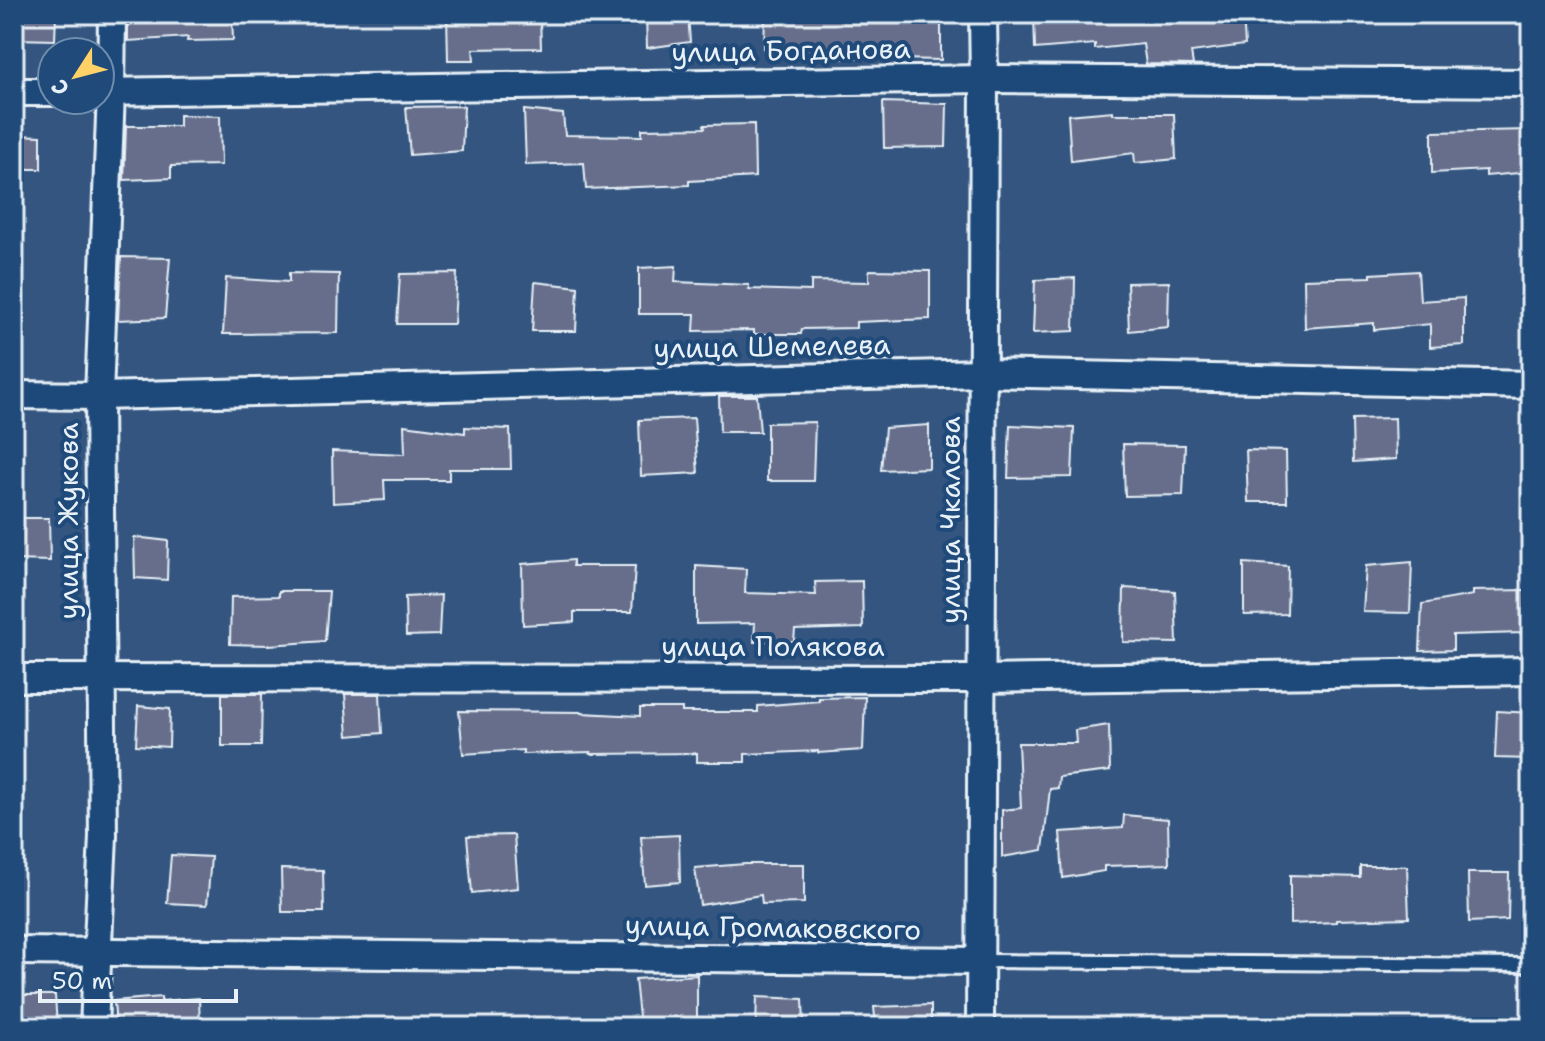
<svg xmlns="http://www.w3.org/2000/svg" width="1545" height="1041" font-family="'Shantell Sans',sans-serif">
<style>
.building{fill:#666e8b;stroke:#e8f1f8;stroke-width:2}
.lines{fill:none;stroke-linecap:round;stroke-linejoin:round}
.service-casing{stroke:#e8f1f8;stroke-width:18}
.minor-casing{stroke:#e8f1f8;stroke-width:32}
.service{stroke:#1f4a7a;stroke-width:12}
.minor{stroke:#1f4a7a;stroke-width:26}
.labels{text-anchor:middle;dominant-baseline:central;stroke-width:8;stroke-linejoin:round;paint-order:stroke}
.street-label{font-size:28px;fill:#e8f1f8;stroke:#1f4a7a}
</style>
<rect width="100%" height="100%" fill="#34557f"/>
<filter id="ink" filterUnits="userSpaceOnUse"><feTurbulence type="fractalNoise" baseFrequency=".0125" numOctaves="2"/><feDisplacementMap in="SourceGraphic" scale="16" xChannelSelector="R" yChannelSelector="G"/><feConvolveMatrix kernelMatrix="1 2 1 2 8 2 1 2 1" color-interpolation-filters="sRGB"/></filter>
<g filter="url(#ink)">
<!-- building -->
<g class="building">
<path d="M14,14H56L55,40L14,39Z"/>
<path d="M128,14H232L233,40L187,41L188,37L128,41Z"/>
<path d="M447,14H540L541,48L473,49L474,60H448Z"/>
<path d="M646,14H688L690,42L647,48Z"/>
<path d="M765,14H882L941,17V60L898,59V54L840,59L841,47L764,49Z"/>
<path d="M1034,14H1131V20L1171,14H1243L1245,45L1191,52L1193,65L1146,64L1143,44L1095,49V44L1035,49Z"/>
<path d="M883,102L947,104L946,147L884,148Z"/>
<path d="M464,106L462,151L410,155L406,107Z"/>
<path d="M524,110L563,114L565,135L642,136V129L705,128L704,125L754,124L755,177L689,181V185L586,189L584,163L526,165Z"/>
<path d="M1113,111V114H1174L1176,159L1135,163L1134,153L1071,161L1068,115Z"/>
<path d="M179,115L220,116L221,165L171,166V178L124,180L126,126H179Z"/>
<path d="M1530,130V172L1486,176V170L1432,173V132Z"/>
<path d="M14,135L41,136V169H14Z"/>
<path d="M121,257L170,258L165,318L118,320Z"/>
<path d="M676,266L675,282L749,285V289L811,291V281L869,282V270L930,271V319L856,322V328L802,329L801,334H754V330L694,331L695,314H639V268Z"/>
<path d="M1418,271L1420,301L1464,298V345L1430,347V324L1374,330V323L1305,328L1304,279L1371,277V274Z"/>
<path d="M289,273L339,274L338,333L223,334L226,278L289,282Z"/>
<path d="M457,273L454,324H397L400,274Z"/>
<path d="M1075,278L1074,331L1033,333L1035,280Z"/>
<path d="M535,282L578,287L576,331H532Z"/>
<path d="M1169,282L1168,327L1129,331L1127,283Z"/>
<path d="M719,396H757L760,432H720Z"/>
<path d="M694,418L698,473L641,476L639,420Z"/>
<path d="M1395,418L1396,459L1353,462L1352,419Z"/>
<path d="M815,422L813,481H767V423Z"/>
<path d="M404,425L465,433V427L510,429L511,469H449V480H384L385,500L333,503L332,451L405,454Z"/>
<path d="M929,425V468L881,470L885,428Z"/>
<path d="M1010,425L1074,428L1072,477L1008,478Z"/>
<path d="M1123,444L1185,445L1183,495L1125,496Z"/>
<path d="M1246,450L1286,451L1287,502H1248Z"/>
<path d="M14,518H49L50,561L14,560Z"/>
<path d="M134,537L168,541L167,580L135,578Z"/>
<path d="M573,560V566H635L632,612H574V622L523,625L522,564Z"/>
<path d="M1412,562L1410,613L1363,612L1366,566Z"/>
<path d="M1244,563L1288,566L1287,614L1244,615Z"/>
<path d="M696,566L746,569L745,593L816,595L815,582L862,581L863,628L795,630L794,641L754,642L755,623L696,624Z"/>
<path d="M1124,588L1175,591L1177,643L1123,642Z"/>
<path d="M1526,590L1523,633L1453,635V650L1420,651L1422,604L1473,595V591Z"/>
<path d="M279,591H329L325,641L269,645L230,644L231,597L279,596Z"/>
<path d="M441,595L439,635L406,636L405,597Z"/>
<path d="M222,694H262L261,746H222Z"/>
<path d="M345,694H380L382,733L348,736Z"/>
<path d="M865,697L863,750L818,753V751L745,754V762H697V753L590,754L591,752L523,754V750L463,754L459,711L583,712L582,713L640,716V708H682V712H758V706L819,701V698Z"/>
<path d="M138,706L170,709L169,747L136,745Z"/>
<path d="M1497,711L1531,713V759L1495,758Z"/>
<path d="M1109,725L1110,771L1059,777L1058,788L1050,789L1043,850L1002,857V810L1021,808L1018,743H1076L1075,730Z"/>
<path d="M1124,815L1168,819L1169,864L1104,866V871L1063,878L1060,832L1123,828Z"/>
<path d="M514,835L518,888L472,893L467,836Z"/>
<path d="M679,835L680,882L645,885L641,837Z"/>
<path d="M171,855L211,857L207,905L167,903Z"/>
<path d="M745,864H804V903L762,904L761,895L700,905L695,868Z"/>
<path d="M1360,866H1407L1409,918L1336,920V922L1290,924V875L1360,877Z"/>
<path d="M281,869L323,870L324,912H282Z"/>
<path d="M1468,873H1509L1508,920L1469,922Z"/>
<path d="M697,975V1027H640L635,979Z"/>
<path d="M20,995H55L57,1027H20Z"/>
<path d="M161,997V1001L199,998L200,1027H116L114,1001Z"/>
<path d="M757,997L803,999L804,1027H756Z"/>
<path d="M931,1005V1027H876L874,1007Z"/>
</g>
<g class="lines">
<defs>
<path id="service" d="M980,961L1531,965"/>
<g id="minor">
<path d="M14,92H52"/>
<path d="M100,92L984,79L1531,83"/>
<path d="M14,395L99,396L983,373L1531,385"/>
<path d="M14,678L981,679L1531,671"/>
<path d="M14,951L980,961"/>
<path d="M94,1027L103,836L99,396L111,92L112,14"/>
<path d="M980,1027L984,79L983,14"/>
</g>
</defs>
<!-- service casing -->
<use href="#service" class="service-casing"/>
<!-- minor casing -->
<use href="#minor" class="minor-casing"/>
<!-- service -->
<use href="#service" class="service"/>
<!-- minor -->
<use href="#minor" class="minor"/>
</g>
</g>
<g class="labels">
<!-- street labels -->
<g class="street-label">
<text transform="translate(791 50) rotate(-1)">улица Богданова</text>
<text transform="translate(772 346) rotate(-1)">улица Шемелева</text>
<text transform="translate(950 520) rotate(-90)">улица Чкалова</text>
<text transform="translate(68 521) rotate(-90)">улица Жукова</text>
<text x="773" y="646">улица Полякова</text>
<text transform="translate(773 927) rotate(1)">улица Громаковского</text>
</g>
</g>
<!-- margin -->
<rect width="1545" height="1041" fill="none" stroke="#1f4a7a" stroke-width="48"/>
<rect x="24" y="24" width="1497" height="993" fill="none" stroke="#e8f1f8" stroke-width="3" filter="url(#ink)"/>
<!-- north arrow -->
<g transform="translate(76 76) rotate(234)"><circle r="38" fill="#1f4a7a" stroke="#6f8dac" stroke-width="2"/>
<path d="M0-6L14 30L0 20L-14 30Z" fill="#ffd166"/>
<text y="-12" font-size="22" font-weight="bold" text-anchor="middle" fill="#e8f1f8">С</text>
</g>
<!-- scale -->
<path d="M40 989v12h196v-12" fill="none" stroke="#e8f1f8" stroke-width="4"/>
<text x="52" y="989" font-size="24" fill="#e8f1f8" stroke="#1f4a7a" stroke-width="6" paint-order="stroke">50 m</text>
</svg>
